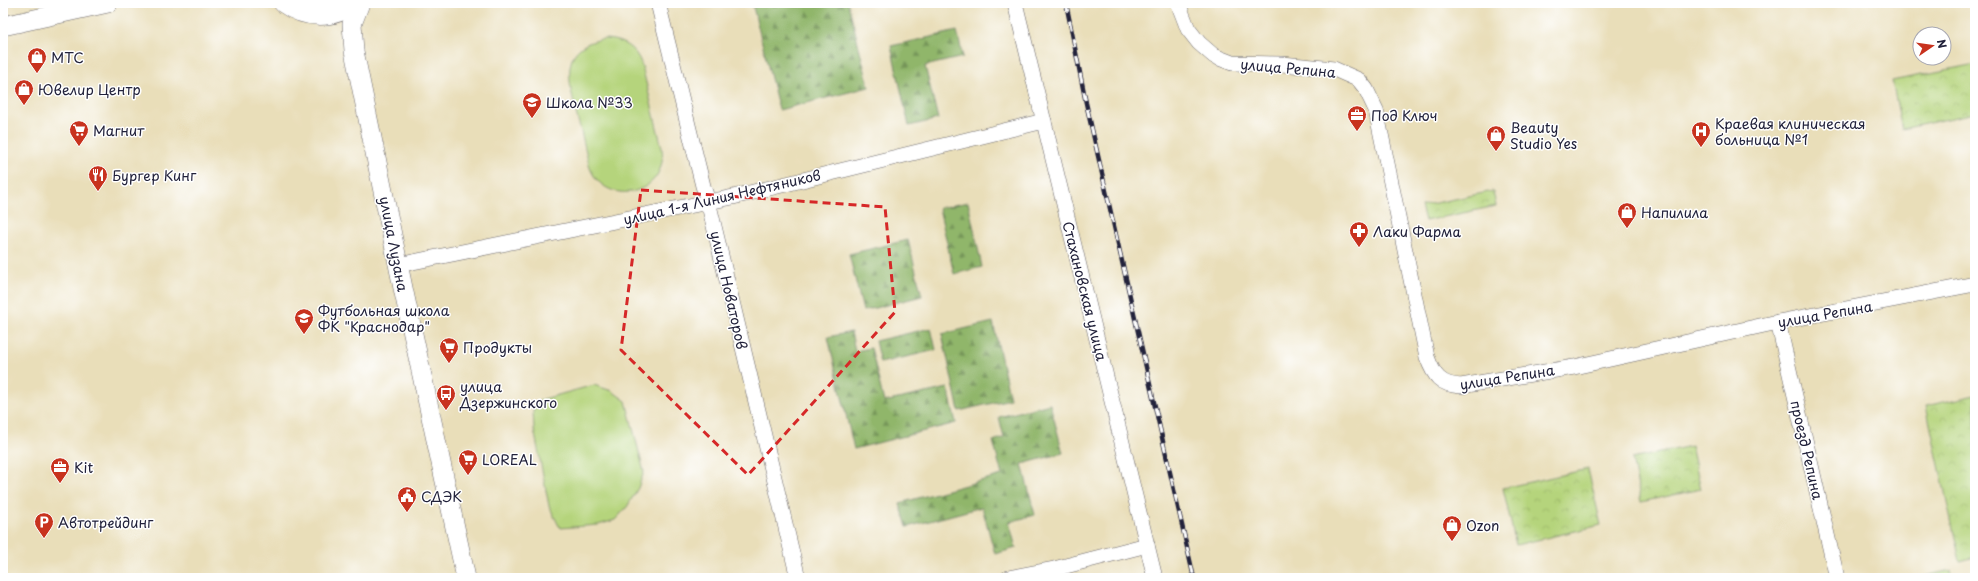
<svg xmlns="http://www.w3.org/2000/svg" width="1978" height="581" font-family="'Playpen Sans',sans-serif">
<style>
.grass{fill:#b5d47b;stroke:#6c7b5b}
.forest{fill:url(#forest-firs);stroke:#596c53}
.park{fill:url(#park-crowns);stroke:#6c7b5b}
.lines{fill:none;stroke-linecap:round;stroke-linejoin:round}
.minor-casing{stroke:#686467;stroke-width:16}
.major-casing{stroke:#686467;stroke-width:20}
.minor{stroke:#fff;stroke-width:15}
.major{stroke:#fff;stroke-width:19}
.rail-casing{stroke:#22223b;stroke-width:4.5}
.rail{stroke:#fff;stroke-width:3;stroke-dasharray:9;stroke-linecap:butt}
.marked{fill:none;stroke:#d62828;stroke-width:3;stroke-dasharray:8 5;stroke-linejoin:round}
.labels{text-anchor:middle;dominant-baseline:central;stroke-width:3;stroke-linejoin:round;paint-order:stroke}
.poi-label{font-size:14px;fill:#22223b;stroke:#fff;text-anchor:start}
.street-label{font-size:14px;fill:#22223b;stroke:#fff}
</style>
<defs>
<pattern id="forest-firs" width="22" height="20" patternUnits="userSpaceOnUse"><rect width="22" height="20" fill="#90b66b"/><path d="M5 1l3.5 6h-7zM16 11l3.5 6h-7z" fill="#759459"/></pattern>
<pattern id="park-crowns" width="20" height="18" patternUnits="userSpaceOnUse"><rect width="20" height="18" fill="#b5d47b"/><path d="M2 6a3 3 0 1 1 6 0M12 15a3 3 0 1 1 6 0" fill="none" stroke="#9bb66b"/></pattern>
</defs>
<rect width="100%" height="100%" fill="#fff"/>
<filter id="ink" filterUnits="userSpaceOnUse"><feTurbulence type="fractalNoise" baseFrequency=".025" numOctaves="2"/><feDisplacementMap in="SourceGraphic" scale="8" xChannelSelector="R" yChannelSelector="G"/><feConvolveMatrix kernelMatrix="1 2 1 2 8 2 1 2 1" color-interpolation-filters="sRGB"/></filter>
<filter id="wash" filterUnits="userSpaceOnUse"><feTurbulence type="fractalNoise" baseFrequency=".012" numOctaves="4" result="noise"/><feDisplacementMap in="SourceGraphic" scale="16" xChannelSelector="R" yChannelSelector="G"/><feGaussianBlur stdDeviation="0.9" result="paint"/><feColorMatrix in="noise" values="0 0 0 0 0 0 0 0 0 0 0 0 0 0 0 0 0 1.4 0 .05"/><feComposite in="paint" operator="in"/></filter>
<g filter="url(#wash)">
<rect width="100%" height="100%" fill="#e9deb9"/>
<!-- grass -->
<g class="grass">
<path d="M605,39C624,40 637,49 642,66L662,148C669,196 603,210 589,165C585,148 581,130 576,113C569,80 558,45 605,39Z"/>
<path d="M594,385L612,391L626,401L644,472L638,488L627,507L615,520L598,525L560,528L549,506L534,429L533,411L540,400Z"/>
<path d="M1951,570L1953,578H1917Z"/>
</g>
<!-- forest -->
<g class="forest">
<path d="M752,3H848L869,87L779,110Z"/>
<path d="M957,31L963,57L925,66L938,119L909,126L891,46Z"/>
<path d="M968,202L982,267L954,274L939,208Z"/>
<path d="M908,240L922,296L863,311L849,254Z"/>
<path d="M993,322L1010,399L959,411L942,334Z"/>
<path d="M931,328L936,350L880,363L875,341Z"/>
<path d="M851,332L855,351L871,348L884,402L948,388L956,423L854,449L828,337Z"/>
<path d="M1050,404L1063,453L1022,464L1035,515L1009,522L1016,548L995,554L982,507L907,527L900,503L1002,475L993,441L1004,437L999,417Z"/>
</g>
<!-- park -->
<g class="park">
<path d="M1975,64V113L1902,129L1892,81Z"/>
<path d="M1493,191L1496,206L1425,221L1421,206Z"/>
<path d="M1975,395V557L1960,561L1926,406Z"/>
<path d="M1691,446L1701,489L1641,502L1632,459Z"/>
<path d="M1588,469L1601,525L1516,545L1503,488Z"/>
</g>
</g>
<g filter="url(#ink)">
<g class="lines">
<defs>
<g id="minor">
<path d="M658,3L703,186L708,201L798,578"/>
<path d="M1015,3L1155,578"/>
<path d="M1178,3L1188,29L1199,43L1214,56L1232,63L1282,64L1334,69L1359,80L1366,89L1376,110L1427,357C1434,376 1440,385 1461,386L1574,367L1778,322L1975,284"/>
<path d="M398,265L733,197L1044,121"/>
<path d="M1778,322L1837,578"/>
<path d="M1008,578L1054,569L1147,545"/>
</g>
<g id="major">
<path d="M283,3C305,19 333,20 355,3"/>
<path d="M360,3L352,24L354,51L403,288L466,578"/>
<path d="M3,26L108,3"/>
</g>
</defs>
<!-- minor casing -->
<use href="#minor" class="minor-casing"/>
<!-- major casing -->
<use href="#major" class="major-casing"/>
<!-- minor -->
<use href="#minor" class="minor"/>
<!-- major -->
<use href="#major" class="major"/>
<defs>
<path id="rail" d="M1066,3L1086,103L1194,578"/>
</defs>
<!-- rail casing -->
<use href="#rail" class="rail-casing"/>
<!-- rail -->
<use href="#rail" class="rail"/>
</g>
</g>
<!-- marked area -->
<path class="marked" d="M641,190L885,207L895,312L748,475L621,350Z"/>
<!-- icons -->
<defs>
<symbol id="shop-pin" viewBox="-11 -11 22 30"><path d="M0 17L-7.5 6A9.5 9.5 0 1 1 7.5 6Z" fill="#c8321e" stroke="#fff"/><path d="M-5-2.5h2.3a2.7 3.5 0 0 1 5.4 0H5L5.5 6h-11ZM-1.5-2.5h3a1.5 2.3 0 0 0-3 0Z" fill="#fff"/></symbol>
<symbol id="school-pin" viewBox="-11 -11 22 30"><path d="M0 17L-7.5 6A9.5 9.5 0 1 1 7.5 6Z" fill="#c8321e" stroke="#fff"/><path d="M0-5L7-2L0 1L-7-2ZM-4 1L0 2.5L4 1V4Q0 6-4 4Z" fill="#fff"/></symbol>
<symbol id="office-pin" viewBox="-11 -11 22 30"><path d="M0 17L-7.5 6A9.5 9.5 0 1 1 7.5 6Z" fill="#c8321e" stroke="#fff"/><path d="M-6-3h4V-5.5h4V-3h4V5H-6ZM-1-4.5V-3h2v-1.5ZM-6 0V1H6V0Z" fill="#fff"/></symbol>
<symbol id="supermarket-pin" viewBox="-11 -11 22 30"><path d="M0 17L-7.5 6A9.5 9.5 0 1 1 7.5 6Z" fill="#c8321e" stroke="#fff"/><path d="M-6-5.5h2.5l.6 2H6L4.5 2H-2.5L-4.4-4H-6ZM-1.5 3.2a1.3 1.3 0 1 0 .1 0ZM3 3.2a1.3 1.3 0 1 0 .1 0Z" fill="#fff"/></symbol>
<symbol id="hospital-pin" viewBox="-11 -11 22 30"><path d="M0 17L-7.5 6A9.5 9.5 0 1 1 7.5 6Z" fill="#c8321e" stroke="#fff"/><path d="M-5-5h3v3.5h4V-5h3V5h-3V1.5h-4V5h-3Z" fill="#fff"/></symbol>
<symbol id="restaurant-pin" viewBox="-11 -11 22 30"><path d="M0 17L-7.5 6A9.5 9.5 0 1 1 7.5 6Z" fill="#c8321e" stroke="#fff"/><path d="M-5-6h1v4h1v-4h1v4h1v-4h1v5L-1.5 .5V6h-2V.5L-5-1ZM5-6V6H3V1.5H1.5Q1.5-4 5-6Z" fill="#fff"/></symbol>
<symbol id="pharmacy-pin" viewBox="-11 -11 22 30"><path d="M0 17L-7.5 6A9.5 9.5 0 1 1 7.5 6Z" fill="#c8321e" stroke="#fff"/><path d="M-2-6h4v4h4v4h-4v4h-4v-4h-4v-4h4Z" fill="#fff"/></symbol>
<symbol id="bus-pin" viewBox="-11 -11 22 30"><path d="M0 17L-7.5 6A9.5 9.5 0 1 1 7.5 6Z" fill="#c8321e" stroke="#fff"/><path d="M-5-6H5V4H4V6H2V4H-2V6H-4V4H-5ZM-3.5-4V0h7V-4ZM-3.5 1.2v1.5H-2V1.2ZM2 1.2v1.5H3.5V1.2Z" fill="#fff"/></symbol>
<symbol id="civic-pin" viewBox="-11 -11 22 30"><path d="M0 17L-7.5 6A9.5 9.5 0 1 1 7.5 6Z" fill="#c8321e" stroke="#fff"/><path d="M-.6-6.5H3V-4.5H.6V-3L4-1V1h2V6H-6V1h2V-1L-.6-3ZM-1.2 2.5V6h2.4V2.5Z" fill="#fff"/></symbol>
<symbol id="parking-pin" viewBox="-11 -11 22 30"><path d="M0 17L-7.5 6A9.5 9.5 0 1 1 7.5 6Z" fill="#c8321e" stroke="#fff"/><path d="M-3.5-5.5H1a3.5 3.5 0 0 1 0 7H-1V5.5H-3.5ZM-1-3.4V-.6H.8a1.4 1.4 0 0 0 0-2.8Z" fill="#fff"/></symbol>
</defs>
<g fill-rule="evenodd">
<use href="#shop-pin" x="26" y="46" width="22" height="30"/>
<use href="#shop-pin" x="13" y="78" width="22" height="30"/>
<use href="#school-pin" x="521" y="91" width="22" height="30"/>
<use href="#office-pin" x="1346" y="104" width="22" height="30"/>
<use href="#supermarket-pin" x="68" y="119" width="22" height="30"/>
<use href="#hospital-pin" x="1690" y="120" width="22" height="30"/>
<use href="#shop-pin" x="1485" y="124" width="22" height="30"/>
<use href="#restaurant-pin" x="87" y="164" width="22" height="30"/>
<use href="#shop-pin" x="1616" y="201" width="22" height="30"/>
<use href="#pharmacy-pin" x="1348" y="220" width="22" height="30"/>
<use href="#school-pin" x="293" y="307" width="22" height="30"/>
<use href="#supermarket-pin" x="438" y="336" width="22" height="30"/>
<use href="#bus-pin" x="435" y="383" width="22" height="30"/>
<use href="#supermarket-pin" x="457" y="448" width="22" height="30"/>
<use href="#office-pin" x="49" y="456" width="22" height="30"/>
<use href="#civic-pin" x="396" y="485" width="22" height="30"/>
<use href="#parking-pin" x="33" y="511" width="22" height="30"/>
<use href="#shop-pin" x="1441" y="514" width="22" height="30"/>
</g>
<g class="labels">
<!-- poi labels -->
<g class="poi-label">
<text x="51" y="57">МТС</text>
<text x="38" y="89">Ювелир Центр</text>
<text x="546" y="102">Школа №33</text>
<text x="1371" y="115">Под Ключ</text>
<text x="1715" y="123">Краевая клиническая<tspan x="1715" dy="16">больница №1</tspan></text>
<text x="1510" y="127">Beauty<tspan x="1510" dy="16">Studio Yes</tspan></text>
<text x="93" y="130">Магнит</text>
<text x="112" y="175">Бургер Кинг</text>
<text x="1641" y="212">Напилила</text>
<text x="1373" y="231">Лаки Фарма</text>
<text x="318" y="310">Футбольная школа<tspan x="318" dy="16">ФК "Краснодар"</tspan></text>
<text x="463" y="347">Продукты</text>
<text x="460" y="386">улица<tspan x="460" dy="16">Дзержинского</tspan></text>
<text x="482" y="459">LOREAL</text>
<text x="74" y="467">Kit</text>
<text x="421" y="496">СДЭК</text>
<text x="58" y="522">Автотрейдинг</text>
<text x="1466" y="525">Ozon</text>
</g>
<!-- street labels -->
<g class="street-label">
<text transform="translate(1288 68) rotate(5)">улица Репина</text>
<text transform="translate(722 197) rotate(-13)">улица 1-я Линия Нефтяников</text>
<text transform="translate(394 244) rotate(79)">улица Лузана</text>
<text transform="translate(729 290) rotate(77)">улица Новаторов</text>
<text transform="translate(1085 291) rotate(76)">Стахановская улица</text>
<text transform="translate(1825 314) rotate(-10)">улица Репина</text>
<text transform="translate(1507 377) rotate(-9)">улица Репина</text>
<text transform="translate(1807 450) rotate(77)">проезд Репина</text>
</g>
</g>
<!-- margin -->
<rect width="1978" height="581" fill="none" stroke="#fff" stroke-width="16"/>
<!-- north arrow -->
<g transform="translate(1932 46) rotate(77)"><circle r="19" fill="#ffffff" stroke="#a7a7b1"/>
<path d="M0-3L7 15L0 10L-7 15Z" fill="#c8321e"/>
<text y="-6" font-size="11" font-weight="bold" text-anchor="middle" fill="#22223b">N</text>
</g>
</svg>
